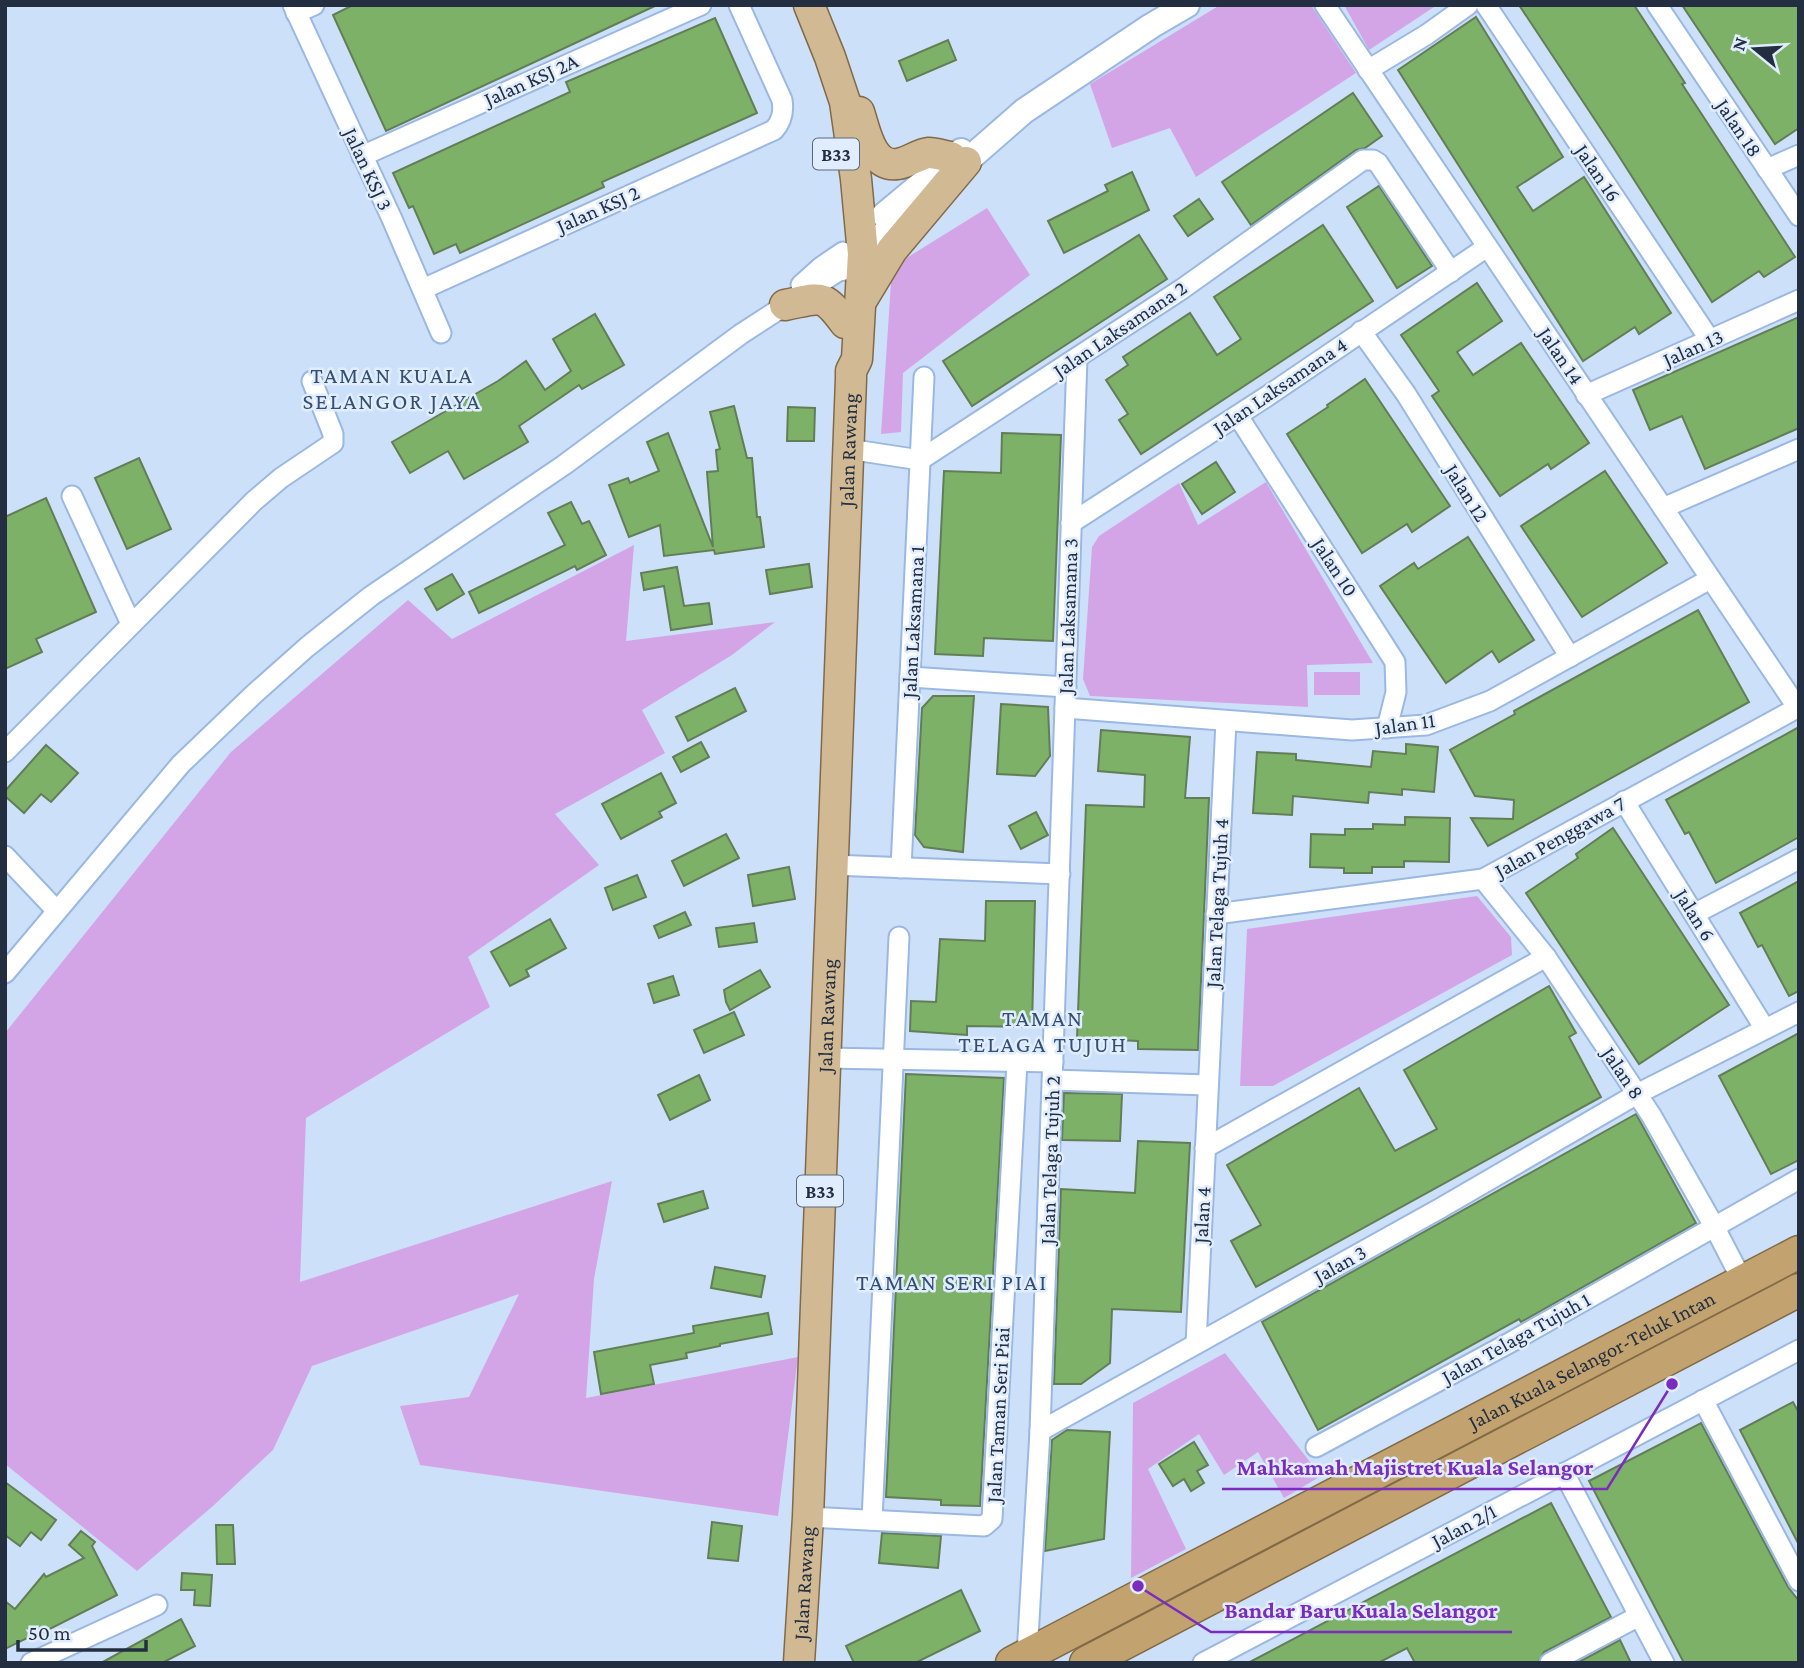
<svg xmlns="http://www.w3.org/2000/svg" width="1804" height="1668" font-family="'Crimson Pro',serif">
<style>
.green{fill:#d4a5e6}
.building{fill:#7eb168;stroke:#627e56;stroke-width:2}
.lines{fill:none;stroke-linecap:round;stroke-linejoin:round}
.minor-casing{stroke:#9ab8e2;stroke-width:23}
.tertiary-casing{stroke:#9ab8e2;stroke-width:28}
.primary-casing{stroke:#816a47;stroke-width:33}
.trunk-casing{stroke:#816a47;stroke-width:35}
.minor{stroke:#fff;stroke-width:19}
.tertiary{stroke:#fff;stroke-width:24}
.primary{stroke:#d1b993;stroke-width:30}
.trunk{stroke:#c2a26f;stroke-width:32}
.labels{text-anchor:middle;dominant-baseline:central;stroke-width:5;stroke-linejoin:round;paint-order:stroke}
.shield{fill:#e0edfe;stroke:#5c6879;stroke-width:2}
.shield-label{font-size:19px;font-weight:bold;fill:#232f40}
.street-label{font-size:21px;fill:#232f40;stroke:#e0edfe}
.neighbourhood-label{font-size:23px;letter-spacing:2px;fill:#354f73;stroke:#e0edfe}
.leader{fill:none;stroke:#7b2cbf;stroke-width:2.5}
.callout-dot{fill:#7b2cbf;stroke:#e0edfe;stroke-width:2.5}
.callout-label{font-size:23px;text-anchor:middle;font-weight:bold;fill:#7b2cbf;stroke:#e0edfe;stroke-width:5;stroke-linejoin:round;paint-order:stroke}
</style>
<rect width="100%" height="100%" fill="#cde0fa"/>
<!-- green -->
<g class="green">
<path d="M1220,5H1311L1356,73L1196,177L1170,128L1112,148L1090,84Z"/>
<path d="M1344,5H1437L1369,50Z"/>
<path d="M987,208L1030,275L903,373L901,432L881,434L892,267Z"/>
<path d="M1266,482L1373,663L1307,665L1308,707L1090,696L1083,679L1092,547L1099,536L1179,483L1198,525Z"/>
<path d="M634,545L626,641L775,622L732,655L642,710L665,753L555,814L599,865L468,957L490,1007L306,1118L300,1282L612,1181L594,1279L586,1398L798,1357L778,1516L420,1465L400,1406L469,1397L519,1294L312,1366L273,1450L213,1506L137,1571L5,1464V1033L231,752L408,600L452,639Z"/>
<rect x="1314" y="672" width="46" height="23"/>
<path d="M1477,896L1511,937L1512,955L1273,1086H1240L1247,929Z"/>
<path d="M1225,1353L1321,1476L1284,1498L1258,1452L1224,1475L1199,1434L1148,1469L1186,1549L1131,1578L1133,1403Z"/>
</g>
<!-- building -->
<g class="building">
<path d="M353,5H657L386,131L333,15Z"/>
<path d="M1519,5H1634L1685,83L1682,84L1795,257L1764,277L1759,271L1712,302L1615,150Z"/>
<path d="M1682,5H1799V128L1775,144Z"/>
<path d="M1476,17L1563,157L1517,187L1533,211L1584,177L1671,313L1639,334L1635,327L1583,361L1398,70Z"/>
<path d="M715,18L757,113L602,182L604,187L460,253L456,244L434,254L413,206L409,208L393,173L570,92L566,82Z"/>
<path d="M948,40L956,60L907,81L899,61Z"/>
<path d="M1353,93L1382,136L1365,148L1356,150L1251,225L1222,182Z"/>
<path d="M1132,172L1149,210L1064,253L1048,221L1108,191L1105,185Z"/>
<path d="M1379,186L1432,266L1397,288L1347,207Z"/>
<path d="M1199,199L1213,219L1188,236L1174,216Z"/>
<path d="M1323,225L1373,301L1141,454L1119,420L1128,414L1106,380L1128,365L1123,357L1190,313L1217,355L1241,339L1214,297Z"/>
<path d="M1139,235L1167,279L972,406L943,361Z"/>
<path d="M1477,283L1502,321L1457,352L1473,375L1521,343L1589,443L1551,469L1548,464L1500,496L1432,396L1439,391L1401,335Z"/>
<path d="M595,314L624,365L582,389L579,385L519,426L528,442L464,479L448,451L410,473L392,442L498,381L526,361L545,390L571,371L553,339Z"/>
<path d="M1799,317V428L1705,469L1682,416L1650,430L1633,390Z"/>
<path d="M1365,379L1450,506L1412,532L1407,524L1362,553L1287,434L1328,407L1327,405Z"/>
<path d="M734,406L747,458H752L757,517H760L764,547L715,554L714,550L664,556L660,525L629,537L609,485L628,478L630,483L659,471L647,442L668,433L713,547L707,472L718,471L716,450L720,449L710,412Z"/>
<path d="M788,407L815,408L814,441H787Z"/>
<path d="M1002,433L1061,435L1053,641L984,638L983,656L935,654L944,471L1001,473Z"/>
<path d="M139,458L171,529L127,549L95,478Z"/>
<path d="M1216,462L1235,492L1202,514L1182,484Z"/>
<path d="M1605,471L1667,563L1582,617L1521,526Z"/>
<path d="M46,498L96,612L36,639L42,652L5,669V517Z"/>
<path d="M571,502L582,524L589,521L606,555L577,570L575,566L479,613L469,592L565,545L548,513Z"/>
<path d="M1468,537L1534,640L1499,662L1492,651L1446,683L1380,586L1414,563L1418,569Z"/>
<path d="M809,564L812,587L770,594L766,570Z"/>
<path d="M677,567L684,606L709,603L712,624L671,630L664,586L644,590L641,573Z"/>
<path d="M452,574L464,594L437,610L425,589Z"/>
<path d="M1698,610L1749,702L1488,846L1471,818L1513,819L1514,800L1475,796L1450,750L1515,714L1514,711Z"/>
<path d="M735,688L746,711L688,741L676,717Z"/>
<path d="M933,696H974L963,852L924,847L915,835L922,708Z"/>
<path d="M1001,704L1048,707L1050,756L1035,776L997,774Z"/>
<path d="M1799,727V837L1716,883L1689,832L1685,834L1666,800Z"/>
<path d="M1101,730L1190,737L1185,798H1209L1198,1050L1138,1049V1041L1077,1038L1086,805L1144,807L1145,775L1098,771Z"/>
<path d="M701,742L709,757L681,772L673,757Z"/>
<path d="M1406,744L1438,747L1434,792L1402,789V795L1369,792L1368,803L1293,796L1292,815L1253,813L1257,752L1296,754V760L1371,767L1373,751L1406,754Z"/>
<path d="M46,745L78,773L51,802L41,794L24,813L5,796V791Z"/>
<path d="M661,773L676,803L659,812L662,817L621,839L602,804Z"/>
<path d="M1036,812L1048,835L1021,849L1009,826Z"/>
<path d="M1405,817L1450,818L1449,862L1404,861V867H1372V873H1344V868L1310,867L1311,834L1345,835V829H1373V824L1405,825Z"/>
<path d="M1613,828L1729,1005L1639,1064L1526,893L1578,858L1576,854Z"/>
<path d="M726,834L739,858L684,886L672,861Z"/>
<path d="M789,867L795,899L753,906L748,875Z"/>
<path d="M637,875L646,897L613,910L605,888Z"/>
<path d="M1799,881V991L1789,996L1762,945L1758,947L1740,913Z"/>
<path d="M986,901H1035L1032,1027L967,1026V1035L910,1031L911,1001L936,1002L940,939L985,941Z"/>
<path d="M685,912L691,925L659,938L654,926Z"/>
<path d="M550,919L566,948L526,970L529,976L510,986L491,952Z"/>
<path d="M754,923L757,942L719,947L716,928Z"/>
<path d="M760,970L770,987L730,1010L726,1002L724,990Z"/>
<path d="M673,976L679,995L654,1003L648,984Z"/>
<path d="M1549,986L1576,1033L1569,1037L1601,1097L1256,1287L1231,1241L1261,1225L1227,1165L1359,1088L1395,1151L1437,1129L1404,1070Z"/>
<path d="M734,1012L744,1035L704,1053L694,1030Z"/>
<path d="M1799,1033V1160L1771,1174L1719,1076Z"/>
<path d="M906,1074L1004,1078L980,1506L941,1505V1500L886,1497Z"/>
<path d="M699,1075L710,1100L670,1120L658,1095Z"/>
<path d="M1064,1093L1122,1094L1120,1141L1062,1140Z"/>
<path d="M1636,1114L1696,1223L1521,1322L1519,1319L1318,1430L1262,1322Z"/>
<path d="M1138,1141L1190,1143L1181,1312L1112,1309L1110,1363L1081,1384H1054L1061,1189L1135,1193Z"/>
<path d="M703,1191L708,1208L664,1222L658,1204Z"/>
<path d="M715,1267L765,1276L761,1297L711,1288Z"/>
<path d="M768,1313L772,1334L720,1344V1346L686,1353L687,1358L650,1365L654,1384L601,1394L594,1352L694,1333L693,1326Z"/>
<path d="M1793,1402L1799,1413V1545L1740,1430Z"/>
<path d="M1701,1423L1788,1587L1799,1601V1663H1684L1589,1481Z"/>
<path d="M1067,1430L1110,1432L1104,1539L1045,1551L1052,1440Z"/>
<path d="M1194,1442L1208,1465L1197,1471L1204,1483L1191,1491L1184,1479L1173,1486L1159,1464Z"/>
<path d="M5,1482L56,1520L41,1540L31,1532L20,1546L5,1535Z"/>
<path d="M1551,1503L1611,1617L1544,1652L1538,1663H1415L1407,1648L1378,1663H1248Z"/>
<path d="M712,1522L742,1526L738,1561L708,1558Z"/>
<path d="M216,1525H233L235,1564H217Z"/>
<path d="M81,1531L95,1542L92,1546L117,1595L30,1639L29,1637L5,1649V1601L15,1609L44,1574L46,1577L84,1558L69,1545Z"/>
<path d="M882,1533L941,1536L938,1568L879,1563Z"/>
<path d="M182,1573L212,1575L210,1606L194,1605L195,1590H181Z"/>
<path d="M961,1590L980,1631L915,1663H854L846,1646Z"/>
<path d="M181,1619L195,1646L162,1663H101Z"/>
<path d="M1620,1640L1631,1663H1577Z"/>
</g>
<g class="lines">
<defs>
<g id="minor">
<path d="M293,5L392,219L441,333"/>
<path d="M1325,5L1797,707"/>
<path d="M1486,5L1710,340"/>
<path d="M1657,5L1799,216"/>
<path d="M296,13L314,5"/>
<path d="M1368,70L1426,35L1468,5"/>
<path d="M362,156L701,5"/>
<path d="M1767,169L1799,155"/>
<path d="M801,285L821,267L843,252"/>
<path d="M423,289L774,130C782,121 784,112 782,100L739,5"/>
<path d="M1361,331L1406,394L1570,657"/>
<path d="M1586,395L1799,300"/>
<path d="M1238,416L1395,662L1396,692L1387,728"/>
<path d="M848,449L920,460L1182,289L1363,160H1373L1378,163L1451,272"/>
<path d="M72,496L131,624"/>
<path d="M1663,508L1799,449"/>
<path d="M1071,523L1266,397L1487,247"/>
<path d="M910,677L1066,687"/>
<path d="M1065,708L1352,730L1426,725L1490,701L1710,579"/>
<path d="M5,752L254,501L281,478L333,443V434L312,381"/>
<path d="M1624,801L1765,1029"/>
<path d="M5,856L56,910"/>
<path d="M832,865L1060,874"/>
<path d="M901,868L924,377"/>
<path d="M1483,879L1546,957L1651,1115L1714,1226L1743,1282"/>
<path d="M1216,914L1483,879L1799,707"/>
<path d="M1694,914L1799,859"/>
<path d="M5,973L181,764L253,695L307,647L371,596L564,465L741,334L843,268"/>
<path d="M825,1058L1053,1062"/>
<path d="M1053,1080L1208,1085"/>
<path d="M1205,1148L1546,957"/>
<path d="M1196,1344L1226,721"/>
<path d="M1703,1400L1799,1581"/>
<path d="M1040,1431L1439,1209L1637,1094L1799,1012"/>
<path d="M1316,1447L1511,1342L1799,1179"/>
<path d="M1564,1473L1664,1663"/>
<path d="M808,1517L984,1526L992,1519L1017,1062"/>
<path d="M872,1520L899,937"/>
<path d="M1027,1655L1040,1431L1077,358"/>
<path d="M31,1663L157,1605"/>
<path d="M1203,1663L1799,1350"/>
<path d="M1550,1663L1639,1616"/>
</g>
<g id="tertiary">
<path d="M952,174L1024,111L1151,26L1187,5"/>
<path d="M884,215L961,151"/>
<path d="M843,268L912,210"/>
</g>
<g id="primary">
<path d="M859,112C865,130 871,168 898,164C909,162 919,154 929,153C936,153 944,156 951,157"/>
<path d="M863,298L892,250L966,162"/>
<path d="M785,305C821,298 822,292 845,323"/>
<path id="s1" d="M799,1663L808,1517L851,379V371L857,359L863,254L856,179L845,102L830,57L809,5"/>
</g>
<g id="trunk">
<path id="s2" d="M1012,1663L1799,1252"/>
<path d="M1086,1663L1799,1290"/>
</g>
</defs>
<!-- minor casing -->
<use href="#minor" class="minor-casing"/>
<!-- tertiary casing -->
<use href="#tertiary" class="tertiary-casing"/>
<!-- primary casing -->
<use href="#primary" class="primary-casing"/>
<!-- trunk casing -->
<use href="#trunk" class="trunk-casing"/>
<!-- minor -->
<use href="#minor" class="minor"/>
<!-- tertiary -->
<use href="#tertiary" class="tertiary"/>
<!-- primary -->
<use href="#primary" class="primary"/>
<!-- trunk -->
<use href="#trunk" class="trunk"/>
</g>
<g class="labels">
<!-- shield labels -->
<g class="shield">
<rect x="813" y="138.5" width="46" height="31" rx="5"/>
<rect x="797" y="1175.5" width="46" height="31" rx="5"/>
</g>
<g class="shield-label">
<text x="836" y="154">B33</text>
<text x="820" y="1191">B33</text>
</g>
<!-- street labels -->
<g class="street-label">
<text transform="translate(531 80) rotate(-24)">Jalan KSJ 2A</text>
<text transform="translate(1739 128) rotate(56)">Jalan 18</text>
<text transform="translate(368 169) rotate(65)">Jalan KSJ 3</text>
<text transform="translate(1598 173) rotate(56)">Jalan 16</text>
<text transform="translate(598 209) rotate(-24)">Jalan KSJ 2</text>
<text transform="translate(1120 329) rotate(-34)">Jalan Laksamana 2</text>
<text transform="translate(1693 348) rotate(-24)">Jalan 13</text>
<text transform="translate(1561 356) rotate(56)">Jalan 14</text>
<text transform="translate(1280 386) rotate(-34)">Jalan Laksamana 4</text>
<text stroke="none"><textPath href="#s1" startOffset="1214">Jalan Rawang</textPath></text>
<text transform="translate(1467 493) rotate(58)">Jalan 12</text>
<text transform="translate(1335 567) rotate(57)">Jalan 10</text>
<text transform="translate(1068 616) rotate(-88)">Jalan Laksamana 3</text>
<text transform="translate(913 622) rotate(-87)">Jalan Laksamana 1</text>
<text transform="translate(1405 724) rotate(-8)">Jalan 11</text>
<text transform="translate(1560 837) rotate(-29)">Jalan Penggawa 7</text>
<text transform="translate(1217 903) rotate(-87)">Jalan Telaga Tujuh 4</text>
<text transform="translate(1695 915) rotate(58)">Jalan 6</text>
<text stroke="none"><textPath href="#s1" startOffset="648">Jalan Rawang</textPath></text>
<text transform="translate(1623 1073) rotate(56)">Jalan 8</text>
<text transform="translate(1050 1160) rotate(-88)">Jalan Telaga Tujuh 2</text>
<text transform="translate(1202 1215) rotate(-87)">Jalan 4</text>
<text transform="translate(1340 1264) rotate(-29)">Jalan 3</text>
<text transform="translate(1516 1338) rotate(-29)">Jalan Telaga Tujuh 1</text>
<text stroke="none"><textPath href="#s2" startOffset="654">Jalan Kuala Selangor-Teluk Intan</textPath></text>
<text transform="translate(998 1415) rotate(-87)">Jalan Taman Seri Piai</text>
<text transform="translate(1464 1526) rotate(-28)">Jalan 2/1</text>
<text stroke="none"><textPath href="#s1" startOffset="80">Jalan Rawang</textPath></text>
</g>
<!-- neighbourhood labels -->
<g class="neighbourhood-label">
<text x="392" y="375">TAMAN KUALA<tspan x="392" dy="26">SELANGOR JAYA</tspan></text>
<text x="1043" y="1018">TAMAN<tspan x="1043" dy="26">TELAGA TUJUH</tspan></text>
<text x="952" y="1282">TAMAN SERI PIAI</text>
</g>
</g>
<!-- callouts -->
<path class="leader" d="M1672 1384L1607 1489H1222M1138 1586L1211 1632H1512"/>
<g class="callout-dot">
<circle cx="1672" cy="1384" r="7"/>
<circle cx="1138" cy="1586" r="7"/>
</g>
<g class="callout-label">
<text x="1415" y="1475">Mahkamah Majistret Kuala Selangor</text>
<text x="1361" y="1618">Bandar Baru Kuala Selangor</text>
</g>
<!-- border -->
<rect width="1804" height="1668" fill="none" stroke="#232f40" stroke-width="14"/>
<!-- north arrow -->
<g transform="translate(1755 49) rotate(288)" stroke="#e0edfe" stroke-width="5" paint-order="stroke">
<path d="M0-5L12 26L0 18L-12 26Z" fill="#232f40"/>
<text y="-10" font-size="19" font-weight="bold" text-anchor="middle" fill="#232f40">N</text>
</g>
<!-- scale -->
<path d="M18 1640v10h128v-10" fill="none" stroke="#232f40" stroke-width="3.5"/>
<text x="28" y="1640" font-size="21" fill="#232f40" stroke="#e0edfe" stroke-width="5" paint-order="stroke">50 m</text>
</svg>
